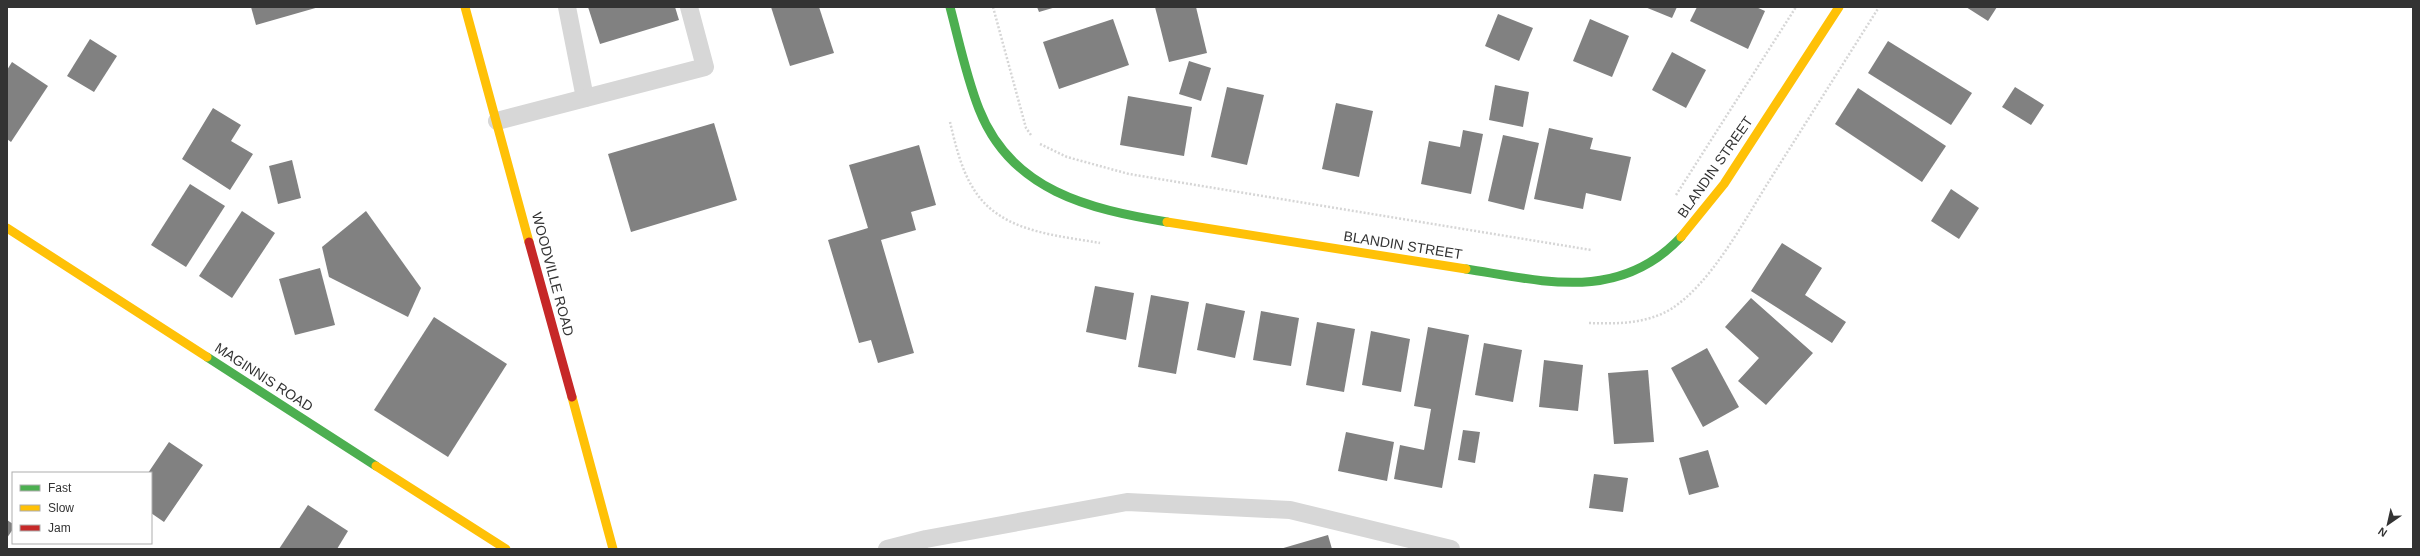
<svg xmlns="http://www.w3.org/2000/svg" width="2420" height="556" font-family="Arial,sans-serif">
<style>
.building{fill:#818181}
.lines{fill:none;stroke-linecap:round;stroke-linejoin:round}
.path{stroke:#d6d6d6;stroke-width:2.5;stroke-dasharray:2 2;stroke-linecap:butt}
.lane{stroke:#d7d7d7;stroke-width:18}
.fast{stroke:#4caf50;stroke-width:9}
.slow{stroke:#ffc107;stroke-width:9}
.jam{stroke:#c62828;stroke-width:9}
.labels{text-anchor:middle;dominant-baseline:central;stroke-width:4;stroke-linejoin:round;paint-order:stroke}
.street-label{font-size:14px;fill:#333;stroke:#fff}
</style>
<rect width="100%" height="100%" fill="#fff"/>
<!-- building -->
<g class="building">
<path d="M251,7H319L256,25Z"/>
<path d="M588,7H675L679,20L600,44Z"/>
<path d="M771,7H819L834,53L790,66Z"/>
<path d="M1037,7H1056L1039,12Z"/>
<path d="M1155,7H1196L1207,53L1169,62Z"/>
<path d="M1645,7H1677L1672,18Z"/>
<path d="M1697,7H1756L1765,11L1748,49L1690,21Z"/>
<path d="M1966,7H1997L1988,21Z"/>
<path d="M1498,14L1533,28L1519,61L1485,46Z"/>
<path d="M1113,19L1129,65L1059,89L1043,42Z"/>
<path d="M1590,19L1629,36L1612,77L1573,61Z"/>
<path d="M90,39L117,56L94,92L67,76Z"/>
<path d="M1888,41L1972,93L1951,125L1868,73Z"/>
<path d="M1672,52L1706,70L1686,108L1652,90Z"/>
<path d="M1189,61L1211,68L1201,101L1179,94Z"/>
<path d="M12,62L48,86L11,142L7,139V70Z"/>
<path d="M1495,85L1529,92L1523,127L1489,120Z"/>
<path d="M1227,87L1264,95L1247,165L1211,157Z"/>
<path d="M2015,87L2044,105L2031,125L2002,107Z"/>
<path d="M1858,88L1946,146L1922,182L1835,124Z"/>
<path d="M1128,96L1192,107L1184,156L1120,145Z"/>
<path d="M1336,103L1373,111L1359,177L1322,169Z"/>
<path d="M213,108L241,125L231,141L253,154L230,190L182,159Z"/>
<path d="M714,123L737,200L631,232L608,154Z"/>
<path d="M1549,128L1593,138L1590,149L1631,157L1621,201L1586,193L1583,209L1534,199Z"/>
<path d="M1463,130L1483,134L1471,194L1421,184L1429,141L1460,147Z"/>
<path d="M1503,135L1539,143L1524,210L1488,201Z"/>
<path d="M919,145L936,205L911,212L916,230L881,240L914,353L878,363L871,340L859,343L828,240L868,228L849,165Z"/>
<path d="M292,160L301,198L278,204L269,166Z"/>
<path d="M190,184L225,206L186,267L151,245Z"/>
<path d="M1951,189L1979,208L1959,239L1931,221Z"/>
<path d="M242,211L275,233L232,298L199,276Z"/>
<path d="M366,211L421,288L408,317L329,277L322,247Z"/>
<path d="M1782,243L1822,268L1805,295L1846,322L1832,343L1751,291Z"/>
<path d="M320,268L335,325L295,335L279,279Z"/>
<path d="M1095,286L1134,293L1126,340L1086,332Z"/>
<path d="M1151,295L1189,302L1176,374L1138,367Z"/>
<path d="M1751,298L1813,353L1766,405L1738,381L1759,358L1725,327Z"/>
<path d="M1206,303L1245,311L1235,358L1197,350Z"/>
<path d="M1261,311L1299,318L1291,366L1253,360Z"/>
<path d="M434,317L507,364L448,457L374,410Z"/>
<path d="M1317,322L1355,329L1344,392L1306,385Z"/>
<path d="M1428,327L1469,335L1442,488L1394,479L1400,445L1424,450L1431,409L1414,406Z"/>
<path d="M1371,331L1410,339L1401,392L1362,385Z"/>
<path d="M1484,343L1522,350L1513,402L1475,395Z"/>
<path d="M1707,348L1739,407L1703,427L1671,368Z"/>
<path d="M1544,360L1583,365L1578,411L1539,407Z"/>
<path d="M1648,370L1654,442L1614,444L1608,373Z"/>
<path d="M1463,430L1480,432L1475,463L1458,460Z"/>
<path d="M1346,432L1394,442L1387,481L1338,471Z"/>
<path d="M169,442L203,465L164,522L151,513V473H148Z"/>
<path d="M1708,450L1719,487L1689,495L1679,458Z"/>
<path d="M1594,474L1628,478L1623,512L1589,508Z"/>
<path d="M308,505L348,531L337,549H279Z"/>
<path d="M7,520L13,524V529L7,538Z"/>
<path d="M1328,535L1332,549H1280Z"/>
</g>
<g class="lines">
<!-- path -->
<g class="path">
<path d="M993,7L1026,128L1031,135"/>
<path d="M950,122C955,143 961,169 973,188C999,232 1055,235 1100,243"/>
<path d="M1040,144L1067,157L1129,174L1591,250"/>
<path d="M1676,195L1796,7"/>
<path d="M1589,323C1617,324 1646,324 1671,309C1712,283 1745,219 1771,178C1807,121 1843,64 1879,7"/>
</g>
<!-- lane -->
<g class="lane">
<path d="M567,7L585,98"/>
<path d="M497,121L705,67L689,7"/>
<path d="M887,549L926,539L1127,502L1290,510L1451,549"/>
</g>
<!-- fast -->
<g class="fast">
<path d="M950,7C959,41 966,76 979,109C1011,191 1089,209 1167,222"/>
<path d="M1466,269C1544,281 1619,303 1681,237"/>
<path d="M207,357L376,466"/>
</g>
<!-- slow -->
<g class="slow">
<path d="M465,7L529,242"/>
<path d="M1167,222L1466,269"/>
<path d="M7,228L207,357"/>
<path d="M1681,237L1724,184L1839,7"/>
<path d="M572,397L613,549"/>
<path d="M376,466L506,549"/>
</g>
<!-- jam -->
<path class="jam" d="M529,242L572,397"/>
</g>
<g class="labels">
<!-- street labels -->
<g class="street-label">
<text transform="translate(1715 167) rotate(-55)">BLANDIN STREET</text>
<text transform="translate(1403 245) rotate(9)">BLANDIN STREET</text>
<text transform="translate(553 274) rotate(75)">WOODVILLE ROAD</text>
<text transform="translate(264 377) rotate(33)">MAGINNIS ROAD</text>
</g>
</g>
<!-- border -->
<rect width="2420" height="556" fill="none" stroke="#333333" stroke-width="16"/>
<!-- legend -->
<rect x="12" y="472" width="140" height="72" fill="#ffffff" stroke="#adadad"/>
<rect x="20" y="485" width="20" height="6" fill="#4caf50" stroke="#adadad"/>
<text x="48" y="492" font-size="12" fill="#333333">Fast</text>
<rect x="20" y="505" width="20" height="6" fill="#ffc107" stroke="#adadad"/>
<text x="48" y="512" font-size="12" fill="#333333">Slow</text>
<rect x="20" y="525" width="20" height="6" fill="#c62828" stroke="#adadad"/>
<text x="48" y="532" font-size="12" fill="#333333">Jam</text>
<!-- north arrow -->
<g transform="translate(2388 524) rotate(214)" stroke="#ffffff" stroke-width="3" paint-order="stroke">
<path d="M0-3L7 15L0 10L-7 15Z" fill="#333333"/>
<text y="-6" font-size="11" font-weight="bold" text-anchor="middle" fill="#333333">N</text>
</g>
</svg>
